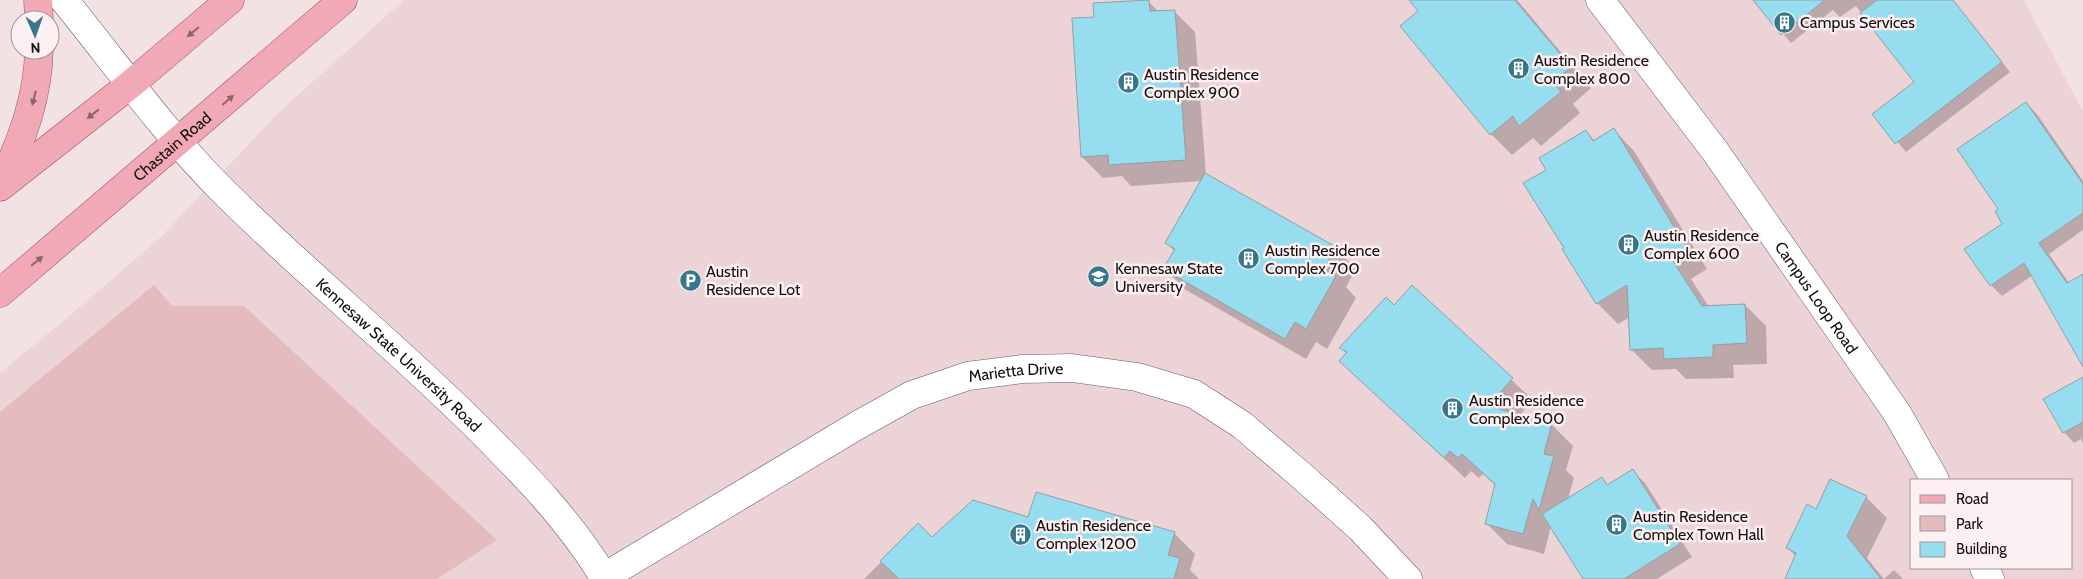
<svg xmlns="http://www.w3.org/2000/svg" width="2083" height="579" font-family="Cabin,sans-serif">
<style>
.built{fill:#ecd3d6;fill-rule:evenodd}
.green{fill:#e4bcc0}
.shadow{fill:#0003}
.building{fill:#96ddf0;stroke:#919fa3}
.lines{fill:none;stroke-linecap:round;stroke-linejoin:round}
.minor-casing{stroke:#695c5d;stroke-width:29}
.major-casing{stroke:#9f4e5d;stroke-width:29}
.minor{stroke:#fff;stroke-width:28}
.major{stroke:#f2a9b6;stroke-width:28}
.oneway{fill:#8f646b}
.labels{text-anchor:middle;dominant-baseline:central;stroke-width:5;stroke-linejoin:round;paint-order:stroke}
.poi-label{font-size:16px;fill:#151010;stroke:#fdf0f2;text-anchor:start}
.street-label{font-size:16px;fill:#151010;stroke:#fdf0f2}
</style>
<rect width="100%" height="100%" fill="#f2e2e4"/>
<!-- built -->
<path class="built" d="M404,0H2024L2083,112V579H0V373L67,318L162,236L279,112ZM1912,480H2072V568H1912Z"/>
<!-- green -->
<path class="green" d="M154,285L172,306H244L497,540L437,579H0V412Z"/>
<!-- shadow -->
<g class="shadow">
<path d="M1418,0H1517L1591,88L1573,104L1580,113L1541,146L1533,138L1512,155L1491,134L1420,11Z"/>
<path d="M1756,0H1953L2010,72L1906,152L1874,114L1915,82L1856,6L1840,17L1833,10L1791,43Z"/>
<path d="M1148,1L1159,12L1174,11L1195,32L1206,175L1335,248L1356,269L1346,287L1356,298L1327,349L1316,342L1306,359L1186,290L1165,269L1175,252L1167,243L1202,181L1131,186L1122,176L1103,178L1082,157L1073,20L1096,18Z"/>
<path d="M2026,103L2037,114L2083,181V230L2049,254L2069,283L2083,276V364L2033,275L2002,296L1991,285L1966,249L2004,224L2000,210Z"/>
<path d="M1614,130L1634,151L1707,269L1691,279L1709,307L1745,305L1766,326L1767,364L1733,365L1734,378L1686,379L1676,369L1652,370L1631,349L1630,317L1618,324L1597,303L1525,184L1548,170L1585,131L1595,141Z"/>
<path d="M1412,287L1533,400L1519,416L1552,425L1573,446L1566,470L1574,478L1568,499L1602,479L1609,486L1633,471L1645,483L1692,557L1657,579H1585L1551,526L1544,554L1507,544L1486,523L1496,486L1483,474L1479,478L1471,471L1465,478L1340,361L1347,354L1341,348L1394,307Z"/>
<path d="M2083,378V443L2081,439L2074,443L2064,432Z"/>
<path d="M1866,497L1887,518L1867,558L1884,579L1894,570L1903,579H1786L1796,557L1788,548L1817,510Z"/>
<path d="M1029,518L1174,533L1195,554L1190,570L1199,579H864L918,525L932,538Z"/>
</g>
<!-- building -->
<g class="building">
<path d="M1149,0L1150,11L1175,10L1186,160L1109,165L1108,155L1081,157L1072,18L1094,17L1093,3Z"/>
<path d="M1409,0H1515L1571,67L1553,82L1561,92L1519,126L1513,116L1490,135L1400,26L1418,11Z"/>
<path d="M1753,0H1825L1781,35Z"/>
<path d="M1877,0H1953L2002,62L1895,144L1872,114L1914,82L1860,13Z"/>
<path d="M2026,102L2083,184V213L2039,243L2067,283L2083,274V367L2024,263L1990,286L1964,249L2002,224L1995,211L1998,209L1957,149Z"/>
<path d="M1614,128L1687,248L1671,258L1702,306L1745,304L1747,343L1713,345V357L1664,359L1663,348L1630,350L1627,285L1596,304L1562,249L1564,248L1523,183L1546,170L1539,158L1586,130L1593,141Z"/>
<path d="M1205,173L1336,247L1324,269L1336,276L1306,329L1295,322L1285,339L1163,269L1175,249L1165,243Z"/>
<path d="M1412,285L1513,378L1488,406L1552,423L1544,454L1554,456L1539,510L1533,499L1523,534L1485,524L1495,484L1462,454L1458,458L1450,451L1444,458L1339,361L1347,352L1339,348L1386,297L1394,305Z"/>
<path d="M2083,377V422L2063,433L2043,399Z"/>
<path d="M1633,469L1680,544L1624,579H1583L1542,514L1602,477L1607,485Z"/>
<path d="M1830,479L1867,496L1847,536L1881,579H1785L1796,553L1786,548L1807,504L1816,509Z"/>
<path d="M1036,492L1175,532L1168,555L1180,558L1174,579H899L880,561L918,523L932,537L973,500L1028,517Z"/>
</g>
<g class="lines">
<defs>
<g id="minor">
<path id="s1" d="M64,0C116,64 164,132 222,190C305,273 397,347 480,430C526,476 571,522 605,579"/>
<path id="s2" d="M1600,0L1715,151L1897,413L1935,480"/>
<path d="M1984,568L1990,579"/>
<path id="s3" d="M604,577L858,425L912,395L968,376L1022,369L1072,368L1137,377L1194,394L1242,425L1303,477L1360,528L1408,579"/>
</g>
<g id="major">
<path d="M38,0L39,20"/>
<path d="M2,182C22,140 38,97 39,50"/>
<path d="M0,187L131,84L230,0"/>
<path id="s4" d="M0,293L343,0"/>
</g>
</defs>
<!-- minor casing -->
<use href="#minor" class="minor-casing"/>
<!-- major casing -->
<use href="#major" class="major-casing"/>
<!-- minor -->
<use href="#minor" class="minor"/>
<!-- major -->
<use href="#major" class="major"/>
</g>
<!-- one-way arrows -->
<defs><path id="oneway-solid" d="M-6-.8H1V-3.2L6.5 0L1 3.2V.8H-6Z" transform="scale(1.25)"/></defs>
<g class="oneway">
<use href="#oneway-solid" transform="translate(193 32) rotate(140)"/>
<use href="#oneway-solid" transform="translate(34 98) rotate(104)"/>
<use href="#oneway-solid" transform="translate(228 100) rotate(-41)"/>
<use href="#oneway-solid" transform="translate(93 114) rotate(142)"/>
<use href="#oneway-solid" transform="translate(37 261) rotate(-40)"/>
</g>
<!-- icons -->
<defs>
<symbol id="building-disc" viewBox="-11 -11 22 22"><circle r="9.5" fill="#367889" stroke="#fdf0f2"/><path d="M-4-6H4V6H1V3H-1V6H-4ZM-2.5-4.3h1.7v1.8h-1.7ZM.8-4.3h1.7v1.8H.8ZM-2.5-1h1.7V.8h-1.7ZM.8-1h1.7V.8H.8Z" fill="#fff"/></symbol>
<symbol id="university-disc" viewBox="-11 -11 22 22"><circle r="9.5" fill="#367889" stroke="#fdf0f2"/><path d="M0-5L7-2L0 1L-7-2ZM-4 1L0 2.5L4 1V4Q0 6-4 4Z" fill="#fff"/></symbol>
<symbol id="parking-disc" viewBox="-11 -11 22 22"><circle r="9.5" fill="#367889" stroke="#fdf0f2"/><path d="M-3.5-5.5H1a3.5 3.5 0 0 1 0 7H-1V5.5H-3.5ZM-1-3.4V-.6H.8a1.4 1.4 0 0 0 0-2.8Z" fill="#fff"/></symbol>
</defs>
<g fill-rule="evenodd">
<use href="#building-disc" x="1772" y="10" width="25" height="25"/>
<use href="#building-disc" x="1506" y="56" width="25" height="25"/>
<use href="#building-disc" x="1116" y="70" width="25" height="25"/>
<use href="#building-disc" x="1616" y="232" width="25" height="25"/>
<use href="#building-disc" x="1236" y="246" width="25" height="25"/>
<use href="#university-disc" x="1086" y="264" width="25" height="25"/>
<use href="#parking-disc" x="678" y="268" width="25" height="25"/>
<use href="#building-disc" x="1440" y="396" width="25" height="25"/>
<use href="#building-disc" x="1604" y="512" width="25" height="25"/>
<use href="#building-disc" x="1008" y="522" width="25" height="25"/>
</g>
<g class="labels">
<!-- poi labels -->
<g class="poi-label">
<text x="1800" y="22">Campus Services</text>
<text x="1534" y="60">Austin Residence<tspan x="1534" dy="18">Complex 800</tspan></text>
<text x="1144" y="74">Austin Residence<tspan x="1144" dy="18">Complex 900</tspan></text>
<text x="1644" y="235">Austin Residence<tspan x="1644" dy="18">Complex 600</tspan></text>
<text x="1265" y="250">Austin Residence<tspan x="1265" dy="18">Complex 700</tspan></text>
<text x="1115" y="268">Kennesaw State<tspan x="1115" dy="18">University</tspan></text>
<text x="706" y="271">Austin<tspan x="706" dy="18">Residence Lot</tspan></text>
<text x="1469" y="400">Austin Residence<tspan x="1469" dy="18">Complex 500</tspan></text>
<text x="1633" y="516">Austin Residence<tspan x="1633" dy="18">Complex Town Hall</tspan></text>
<text x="1036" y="525">Austin Residence<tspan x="1036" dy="18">Complex 1200</tspan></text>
</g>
<!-- street labels -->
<g class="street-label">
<text stroke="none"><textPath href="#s4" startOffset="226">Chastain Road</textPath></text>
<text stroke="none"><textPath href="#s2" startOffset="368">Campus Loop Road</textPath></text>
<text stroke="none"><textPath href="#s1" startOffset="489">Kennesaw State University Road</textPath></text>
<text stroke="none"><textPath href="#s3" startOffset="465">Marietta Drive</textPath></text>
</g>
</g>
<!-- legend -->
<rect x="1910" y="479" width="162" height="90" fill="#fdf0f2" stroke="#a09698"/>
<rect x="1920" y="495" width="25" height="8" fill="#f2a9b6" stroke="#a09698"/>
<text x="1956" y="504" font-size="15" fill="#151010">Road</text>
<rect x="1920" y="516" width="25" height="15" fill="#e4bcc0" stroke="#a09698"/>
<text x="1956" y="529" font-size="15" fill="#151010">Park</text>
<rect x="1920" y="542" width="25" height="15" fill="#96ddf0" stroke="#a09698"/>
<text x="1956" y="554" font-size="15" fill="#151010">Building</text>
<!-- north arrow -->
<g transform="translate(35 35) rotate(178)"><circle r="24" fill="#fdf0f2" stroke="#a09698"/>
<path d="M0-4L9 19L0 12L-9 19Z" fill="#367889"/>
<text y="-8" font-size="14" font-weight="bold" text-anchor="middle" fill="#151010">N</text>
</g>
</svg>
